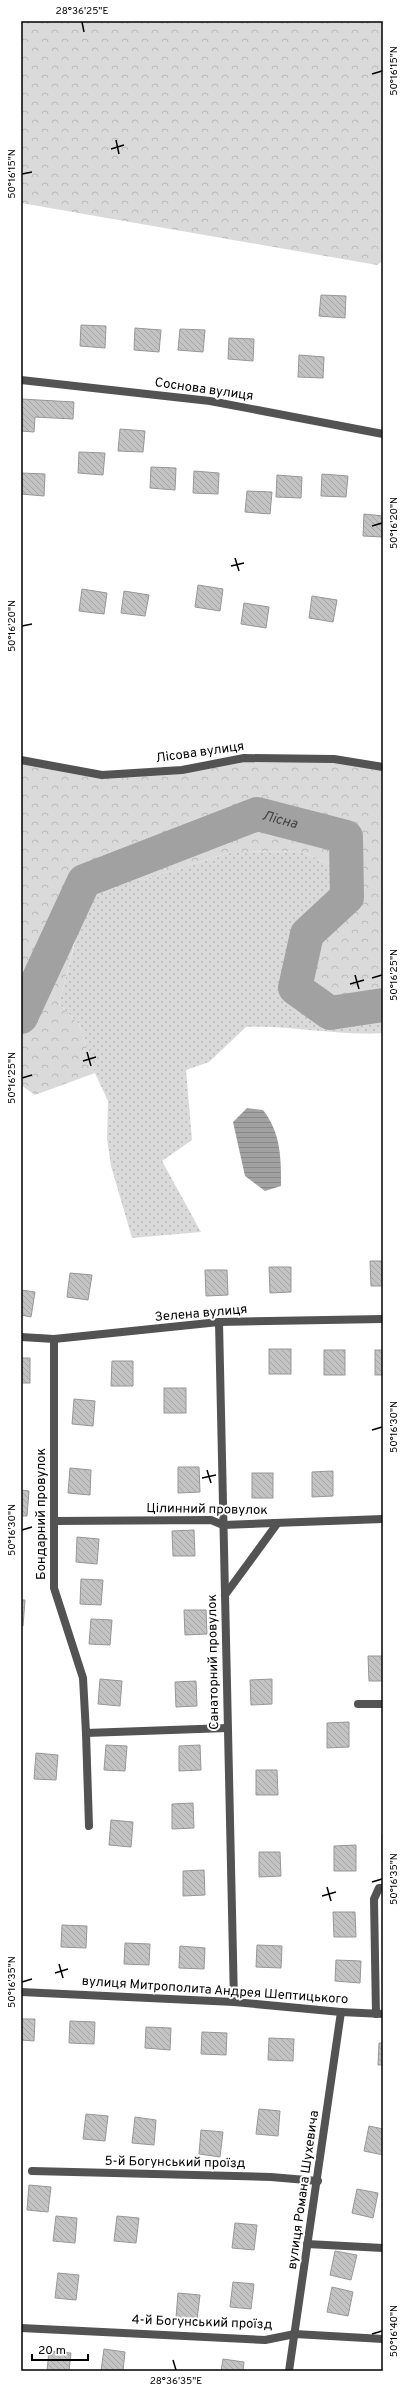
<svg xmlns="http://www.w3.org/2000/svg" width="404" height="2392" font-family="Overpass,sans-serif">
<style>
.grass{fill:url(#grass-dots)}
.forest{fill:url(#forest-crowns)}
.water{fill:url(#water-rules)}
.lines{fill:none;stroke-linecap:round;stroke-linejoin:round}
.river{stroke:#a1a1a1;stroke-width:34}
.building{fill:url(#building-back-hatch);stroke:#979797}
.service{stroke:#535353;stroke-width:8}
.minor{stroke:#535353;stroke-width:8}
.tertiary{stroke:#535353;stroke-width:8}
.ticks{fill:none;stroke:#000;stroke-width:1.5}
.labels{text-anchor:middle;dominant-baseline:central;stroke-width:4;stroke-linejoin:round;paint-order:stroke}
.street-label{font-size:13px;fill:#000;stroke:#fff}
.water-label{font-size:14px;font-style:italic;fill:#424242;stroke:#fff}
.neatline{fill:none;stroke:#000;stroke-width:1.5}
.ticks-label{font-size:10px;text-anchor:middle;fill:#000}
</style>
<defs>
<pattern id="grass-dots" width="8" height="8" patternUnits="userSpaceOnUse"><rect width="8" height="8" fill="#dadada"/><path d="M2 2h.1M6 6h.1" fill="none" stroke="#b9b9b9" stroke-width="1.8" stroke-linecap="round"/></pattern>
<pattern id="forest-crowns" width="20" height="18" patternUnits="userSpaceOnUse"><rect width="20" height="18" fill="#dadada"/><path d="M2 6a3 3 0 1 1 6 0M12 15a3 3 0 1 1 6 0" fill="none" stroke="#b9b9b9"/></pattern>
<pattern id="water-rules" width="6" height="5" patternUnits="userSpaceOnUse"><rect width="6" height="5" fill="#a1a1a1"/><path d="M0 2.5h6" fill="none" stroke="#898989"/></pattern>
<pattern id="building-back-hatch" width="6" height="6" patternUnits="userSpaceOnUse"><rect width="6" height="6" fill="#c3c3c3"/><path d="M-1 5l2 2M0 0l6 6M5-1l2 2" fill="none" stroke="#a6a6a6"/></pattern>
</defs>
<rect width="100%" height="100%" fill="#fff"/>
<!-- grass -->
<path class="grass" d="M299,851L346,871L347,897L307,934L330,1013L383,1005V1033C336,1036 293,1025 246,1027L209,1062L186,1070L192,1140L162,1161L201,1232L132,1238L111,1166L107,1139L108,1101L95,1073L79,1024L59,1004C71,959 86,909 82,862L143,880L231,852Z"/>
<!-- forest -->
<g class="forest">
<path d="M21,21H383V261L377,265L21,203Z"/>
<path d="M244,758L334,759L383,767V1005L330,1013L295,988L307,934L347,897L346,871L299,851L231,852L143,880L82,863L84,881L71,958L59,1004L79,1024L95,1073L35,1095L21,1085V760L102,775L182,770Z"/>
</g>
<!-- water -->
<path class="water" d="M247,1108L263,1110C281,1133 281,1158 281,1186L265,1191L245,1176L233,1122Z"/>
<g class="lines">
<!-- river -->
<path class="river" id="s1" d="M21,1017L84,881L257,814L346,837L347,897L307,934L295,988L330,1013L383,1005"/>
</g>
<!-- building -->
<g class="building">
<path d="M321,295L346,296L345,318L319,316Z"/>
<path d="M81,325L106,326L105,348L80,346Z"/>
<path d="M135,328L161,330L159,352L134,350Z"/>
<path d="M180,329L205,330L203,352L178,350Z"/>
<path d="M229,338L254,339L253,361L228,359Z"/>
<path d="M299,355L324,357L323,378L298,377Z"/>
<path d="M21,399L74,402L73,419L35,417L34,432L21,431Z"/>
<path d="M120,429L145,431L143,452L118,451Z"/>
<path d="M79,452L105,453L103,475L78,473Z"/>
<path d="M151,467L176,468L175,490L150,488Z"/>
<path d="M194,471L219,473L218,494L193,493Z"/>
<path d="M21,473L45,474L44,496L21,494Z"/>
<path d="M322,474L348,476L346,497L321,496Z"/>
<path d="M277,475L302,477L301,498L276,497Z"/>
<path d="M247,491L272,492L270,514L245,512Z"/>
<path d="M364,514L383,516V537L363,536Z"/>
<path d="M198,585L223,589L220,611L195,607Z"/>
<path d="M82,589L107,593L104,614L79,611Z"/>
<path d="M124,591L149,595L145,616L121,613Z"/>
<path d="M312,596L337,600L333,622L309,618Z"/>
<path d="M244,603L269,607L266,628L241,624Z"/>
<path d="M370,1261H383V1286H371Z"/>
<path d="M269,1267H291V1292L270,1293Z"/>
<path d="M205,1270H227L228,1295L206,1296Z"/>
<path d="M70,1273L92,1275L88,1300L67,1297Z"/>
<path d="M21,1290L35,1292L31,1317L21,1315Z"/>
<rect x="269" y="1349" width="22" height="25"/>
<rect x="324" y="1350" width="21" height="25"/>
<rect x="375" y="1350" width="8" height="25"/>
<rect x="21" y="1358" width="9" height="25"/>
<path d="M112,1361H133V1386H111Z"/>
<rect x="164" y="1388" width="22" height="25"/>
<path d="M74,1399L95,1401L93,1426L72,1424Z"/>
<path d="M178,1467H199L200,1492L178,1493Z"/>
<path d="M70,1468L91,1470L90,1495L68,1493Z"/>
<path d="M333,1471V1496L312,1497V1472Z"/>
<rect x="252" y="1473" width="21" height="25"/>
<path d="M21,1490L29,1491L27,1516H21Z"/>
<path d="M194,1530L195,1556H173L172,1531Z"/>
<path d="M77,1537L99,1539L97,1564L76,1562Z"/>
<path d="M81,1579L103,1580L101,1605L80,1604Z"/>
<path d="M21,1600H25L23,1626L21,1625Z"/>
<path d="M184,1610H206L207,1634L185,1635Z"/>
<path d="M91,1619L112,1620L110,1645L89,1644Z"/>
<path d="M368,1656H383V1681H369Z"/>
<path d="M100,1679L122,1681L120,1706L98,1704Z"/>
<path d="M272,1679V1704L251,1705L250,1680Z"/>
<path d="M196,1681L197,1706L176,1707L175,1682Z"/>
<path d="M349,1722V1747L327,1748V1723Z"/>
<path d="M106,1745L127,1746L125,1771L104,1770Z"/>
<path d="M200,1745L201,1770L179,1771V1746Z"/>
<path d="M36,1753L58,1755L56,1780L34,1779Z"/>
<path d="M256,1770H277L278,1795H256Z"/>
<path d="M193,1803L194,1828L172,1829V1804Z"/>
<path d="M111,1820L133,1822L131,1847L109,1845Z"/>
<rect x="382" y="1835" width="1" height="25"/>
<path d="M356,1845V1871H334V1846Z"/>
<path d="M259,1852H280L281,1876L259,1877Z"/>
<path d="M204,1870L205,1895L183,1896V1871Z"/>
<path d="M333,1912H355L356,1937H334Z"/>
<path d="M62,1925L87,1926L86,1948L61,1947Z"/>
<path d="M125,1943L150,1944L149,1965L124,1964Z"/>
<path d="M257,1945L282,1946L281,1968L256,1967Z"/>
<path d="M180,1946L205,1948L204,1969L179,1968Z"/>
<path d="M336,1960L361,1961L360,1983L335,1981Z"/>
<path d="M21,2019H35L34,2041L21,2040Z"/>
<path d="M70,2021L95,2022L94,2044L69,2043Z"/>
<path d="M146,2027L171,2028L170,2050L145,2048Z"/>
<path d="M202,2032L227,2033L226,2055L201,2054Z"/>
<path d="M269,2038L294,2039L293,2061L268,2060Z"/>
<path d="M379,2043H383V2065H378Z"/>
<path d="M259,2109L280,2111L278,2136L256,2134Z"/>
<path d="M86,2114L108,2116L105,2141L83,2139Z"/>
<path d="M135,2117L156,2120L154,2145L132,2143Z"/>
<path d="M369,2126L383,2129V2155L364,2151Z"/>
<path d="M201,2130L223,2132L220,2157L199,2154Z"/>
<path d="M29,2185L51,2187L48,2212L27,2210Z"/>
<path d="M357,2189L378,2193L373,2218L352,2213Z"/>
<path d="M56,2216L77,2218L75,2243L53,2241Z"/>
<path d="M117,2216L139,2218L136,2243L114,2241Z"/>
<path d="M235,2223L257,2225L254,2250L232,2248Z"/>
<path d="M335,2251L357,2255L351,2280L330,2275Z"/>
<path d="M58,2273L79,2275L76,2300L55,2298Z"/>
<path d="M233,2282L254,2284L251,2309L230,2307Z"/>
<path d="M332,2287L353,2292L348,2316L327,2312Z"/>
<path d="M178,2293L200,2295L197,2320L176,2318Z"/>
<path d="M104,2349L125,2352L123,2371H101Z"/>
<path d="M49,2351L71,2353L69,2371H47Z"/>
<path d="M223,2359L244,2362L243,2371H221Z"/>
</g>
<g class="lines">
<!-- service -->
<g class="service">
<path d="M225,1595L277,1524"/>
<path d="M86,1733L89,1826"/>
</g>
<!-- minor -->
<g class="minor">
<path d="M21,760L102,775L182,770L244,758L334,759L383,767"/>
<path d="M219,1322L234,2002"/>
<path d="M21,1337L54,1339L219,1322L383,1319"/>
<path d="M54,1339V1588L83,1678L86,1733L227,1728"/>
<path d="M54,1521L211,1520L223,1525L383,1519"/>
<path d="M358,1704H383"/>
<path d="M21,1992L234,2002L341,2012"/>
<path d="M376,2014L374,1899L379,1888H383"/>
<path d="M32,2171L271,2177L318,2181"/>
<path d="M307,2244L383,2248"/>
<path d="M21,2328L265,2340L295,2334L383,2339"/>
</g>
<!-- tertiary -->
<g class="tertiary">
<path d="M21,380L210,401L383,434"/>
<path d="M289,2371L341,2012L383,2014"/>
</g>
</g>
<!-- ticks -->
<path class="ticks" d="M82,22L84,32M372,74L382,71M116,140L119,154M111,149L124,145M22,174L32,172M372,526L382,523M235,558L239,571M231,566L244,563M22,626L32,624M355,975L359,989M372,978L382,975M350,984L364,980M87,1052L91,1066M83,1061L96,1057M22,1078L32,1075M372,1430L382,1427M207,1470L211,1483M202,1478L216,1475M22,1530L32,1527M372,1882L382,1879M327,1887L331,1901M322,1896L336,1892M59,1964L63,1978M55,1973L68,1969M22,1982L32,1979M372,2334L382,2331M173,2360L176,2370"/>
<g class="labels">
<!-- street labels -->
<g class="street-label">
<text transform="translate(204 390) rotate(8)">Соснова вулиця</text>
<text transform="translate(200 753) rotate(-8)">Лісова вулиця</text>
<text transform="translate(201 1314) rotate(-5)">Зелена вулиця</text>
<text transform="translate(207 1510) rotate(1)">Цілинний провулок</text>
<text transform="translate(42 1514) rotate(-90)">Бондарний провулок</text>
<text transform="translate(214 1662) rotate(-91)">Санаторний провулок</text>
<text transform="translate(215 1991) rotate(4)">вулиця Митрополита Андрея Шептицького</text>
<text transform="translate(175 2163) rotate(1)">5-й Богунський проїзд</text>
<text transform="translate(304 2190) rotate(-82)">вулиця Романа Шухевича</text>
<text transform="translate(202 2323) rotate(2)">4-й Богунський проїзд</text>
</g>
<!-- water labels -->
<g class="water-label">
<text stroke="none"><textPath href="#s1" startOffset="359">Лісна</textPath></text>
</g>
</g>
<!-- border -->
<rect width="404" height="2392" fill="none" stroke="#ffffff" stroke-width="44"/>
<!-- scale -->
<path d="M32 2354v6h56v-6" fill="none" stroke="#000000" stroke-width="2"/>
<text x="38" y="2354" font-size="12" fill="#000000" stroke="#ffffff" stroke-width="3" paint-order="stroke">20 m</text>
<rect x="22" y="22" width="360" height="2348" class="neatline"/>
<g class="ticks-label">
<text x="82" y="14">28°36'25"E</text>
<text transform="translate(393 71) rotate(-90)" y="4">50°16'15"N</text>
<text transform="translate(11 174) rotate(-90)" y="4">50°16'15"N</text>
<text transform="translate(393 523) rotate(-90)" y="4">50°16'20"N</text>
<text transform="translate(11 626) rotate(-90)" y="4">50°16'20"N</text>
<text transform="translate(393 975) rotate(-90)" y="4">50°16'25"N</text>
<text transform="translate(11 1078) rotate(-90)" y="4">50°16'25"N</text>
<text transform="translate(393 1427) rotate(-90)" y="4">50°16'30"N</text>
<text transform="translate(11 1530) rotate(-90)" y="4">50°16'30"N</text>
<text transform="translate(393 1879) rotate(-90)" y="4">50°16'35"N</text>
<text transform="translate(11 1982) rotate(-90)" y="4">50°16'35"N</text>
<text transform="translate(393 2331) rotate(-90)" y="4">50°16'40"N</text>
<text x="176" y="2384">28°36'35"E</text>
</g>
</svg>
